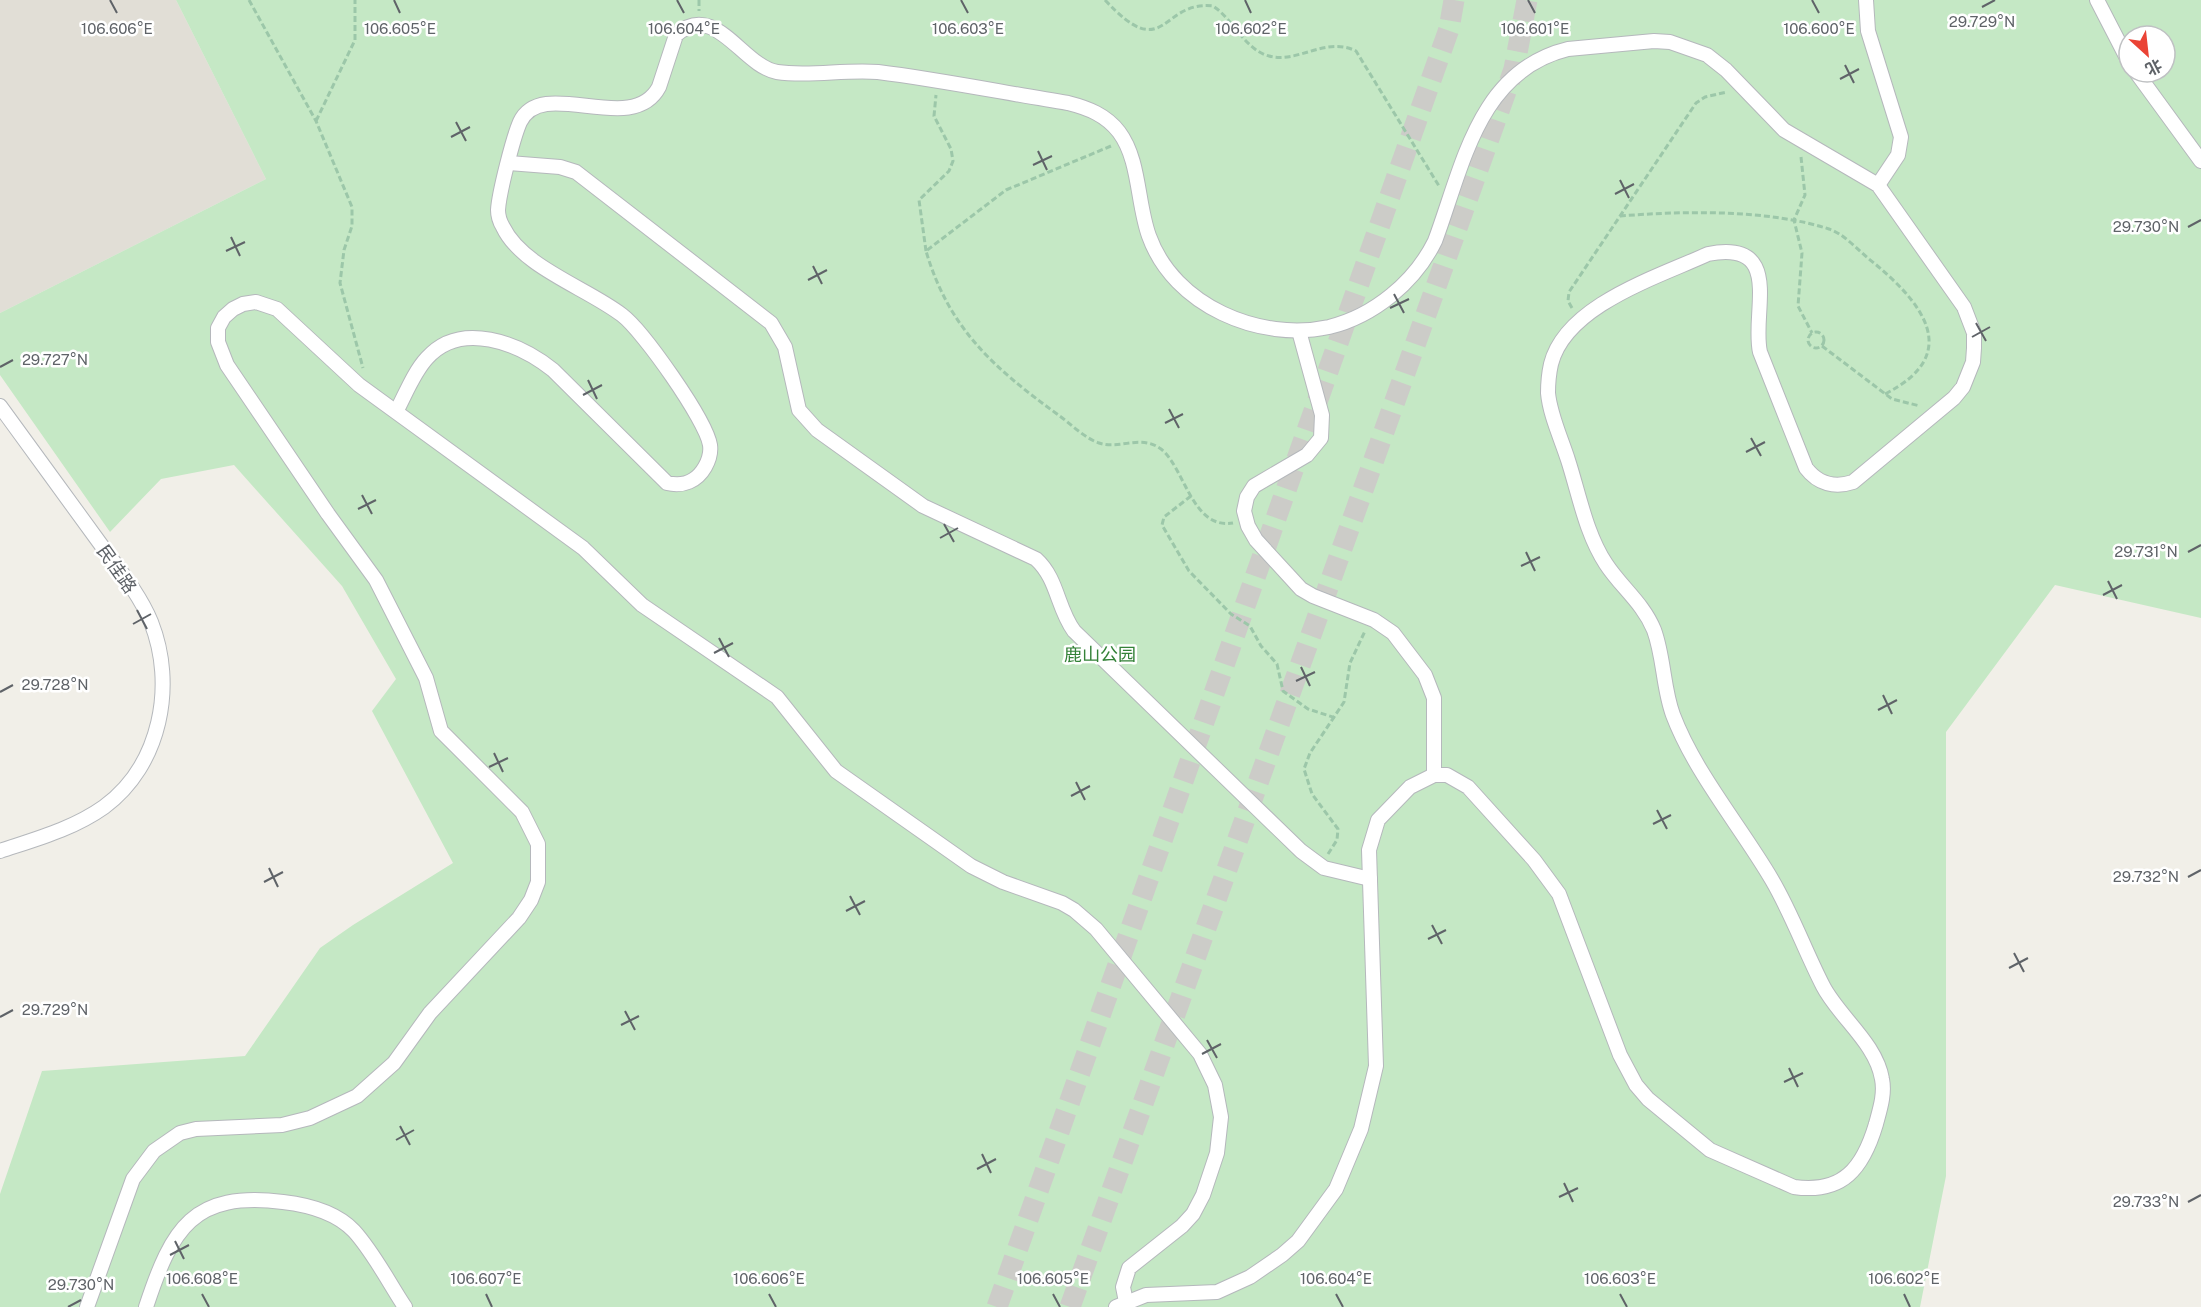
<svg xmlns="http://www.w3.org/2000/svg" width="2201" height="1307" font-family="'Public Sans','Noto Sans SC',sans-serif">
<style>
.education{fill:#e1ded6}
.green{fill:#c5e8c5;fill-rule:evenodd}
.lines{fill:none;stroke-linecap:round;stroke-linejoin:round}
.primary-tunnel{stroke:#ccccc8;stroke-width:21;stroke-dasharray:21 10;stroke-linecap:butt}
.street-casing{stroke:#b5b8bc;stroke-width:16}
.path{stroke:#9cc7a9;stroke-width:3;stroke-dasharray:6 3;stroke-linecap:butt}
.street{stroke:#fff;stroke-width:14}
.ticks{fill:none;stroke:#5f6368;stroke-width:2}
.labels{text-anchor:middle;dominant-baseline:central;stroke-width:5;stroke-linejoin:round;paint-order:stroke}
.street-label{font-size:18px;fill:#5f6368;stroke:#fff}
.park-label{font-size:18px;fill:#348238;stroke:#fff}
.ticks-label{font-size:15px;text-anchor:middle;fill:#5f6368;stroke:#fff;stroke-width:5;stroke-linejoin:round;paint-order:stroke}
</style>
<rect width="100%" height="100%" fill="#f1efe8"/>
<!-- education -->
<path class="education" d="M0,0H176L266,179L0,313Z"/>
<!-- green -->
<path class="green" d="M176,0H2201V618L2055,585L1946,732V1176L1920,1307H0V1194L42,1071L245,1056L320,948L353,925L453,863L372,711L396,679L342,586L234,465L161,479L110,532L0,375V313L266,179ZM2129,36H2165V72H2129Z"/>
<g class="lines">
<!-- primary-tunnel -->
<g class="primary-tunnel">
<path d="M997,1307L1449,29L1454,0"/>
<path d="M1070,1307L1514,69L1527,0"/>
</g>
<defs>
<g id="street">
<path d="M1866,0L1868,31L1901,137L1898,155L1878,185"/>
<path d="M2097,0L2129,62"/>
<path d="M2136,72L2201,161"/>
<path d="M509,163L560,167L576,172L771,323L785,347L799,410L817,430L923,506L1036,559C1058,579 1057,608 1074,631L1301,851L1324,868L1370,879"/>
<path d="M1299,331L1322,415L1321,438L1307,455L1254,486L1247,497L1244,511L1248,526L1256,540L1301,589L1313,596L1374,620L1393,633L1425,675L1434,698V775"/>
<path d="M0,406C33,451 66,497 99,542C117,567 139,593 151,622C176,685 161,765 104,807C73,829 36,839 0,851"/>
<path d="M397,410C406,393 414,372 427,358C461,320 519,343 553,370L667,483C683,487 697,481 705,467C709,460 711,452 710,445C706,420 643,331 622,315C587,288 522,267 503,227C500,222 498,216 498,210C499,193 513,138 520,122C542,75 632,138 659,87L676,35C715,0 742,66 777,72C810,77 845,69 878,72C942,80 1005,93 1068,103C1088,108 1106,115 1119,132C1140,160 1137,203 1149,236C1174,306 1260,342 1329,327C1374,316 1415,282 1435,241C1463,166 1478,71 1568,49L1654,41L1670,42L1707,55L1726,70L1784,130L1878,185L1964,307L1974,333V348L1973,362L1963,387L1954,398L1853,482C1835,488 1818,484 1806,468L1760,352C1751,313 1785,239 1708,254C1658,277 1566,305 1551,364C1549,373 1548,383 1548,393C1550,415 1561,438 1568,460C1579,494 1586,534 1606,564C1621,587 1643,603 1654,630C1664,657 1663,688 1673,715C1695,773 1741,827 1772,880C1792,914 1805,951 1823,986C1839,1017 1876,1043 1882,1079C1885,1094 1880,1109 1876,1124C1863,1168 1843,1194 1794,1187L1710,1150L1648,1099L1636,1085L1620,1055L1559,894L1534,860L1468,787L1447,775H1434L1410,787L1378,820L1369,850L1376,1066L1361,1129L1336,1189L1298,1241L1282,1255L1250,1277L1217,1292L1146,1295L1116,1307"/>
<path d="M87,1307L133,1179L154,1151L180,1133L196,1129L282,1125L310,1118L357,1096L394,1063L430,1013L519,918L531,900L538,882V844L522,812L441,731L426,678L376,580L328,514L227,365L218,342V328L224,317L233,309L243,304L256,302L277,309L359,385L583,548L642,605L777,697L836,771L971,866L1003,882L1062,903L1074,910L1096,929L1200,1054L1215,1085L1221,1117L1217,1153L1203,1195L1193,1214L1182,1226L1129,1268L1123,1287L1126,1302"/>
<path d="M146,1307C172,1228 193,1191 283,1202C309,1205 336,1212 354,1231C374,1253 389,1283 405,1307"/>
</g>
</defs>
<!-- street casing -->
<use href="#street" class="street-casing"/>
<!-- path -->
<g class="path">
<path d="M249,0L316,121L352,207V226L344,250L340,283L363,368"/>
<path d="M699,0V11"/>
<path d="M1105,0C1166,66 1160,0 1213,6C1233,19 1245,50 1269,56C1297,64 1326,36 1356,51L1439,186"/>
<path d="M316,121L355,40V0"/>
<path d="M1111,146L1006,190L926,251C949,329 994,368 1057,414C1070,423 1084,438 1099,443C1119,450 1141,434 1161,449C1185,468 1192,530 1233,523"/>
<path d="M1801,157L1805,195L1794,220L1802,253L1798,306L1812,333"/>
<path d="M1620,216C1684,211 1767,209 1829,229C1844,234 1857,249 1869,259C1920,300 1966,353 1885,394"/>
<path d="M926,251L919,200L949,171L953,161L951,149L934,116L936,95"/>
<path d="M1572,308L1568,301L1569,292L1696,103L1705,97L1727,92"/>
<circle cx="1816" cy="340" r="8"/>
<path d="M1822,346L1892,399L1920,406"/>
<path d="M1191,496L1164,517L1162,525L1189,571L1231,614L1250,626L1261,646L1277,664L1283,691L1308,709L1336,718"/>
<path d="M1328,854L1337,840L1338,829L1312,794L1304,769L1310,753L1344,702L1350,663L1365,631"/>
</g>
<!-- street -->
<use href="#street" class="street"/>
</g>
<!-- ticks -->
<path class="ticks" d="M110,0L117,13M394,0L400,13M677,0L684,13M961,0L968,13M1245,0L1251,13M1528,0L1535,13M1812,0L1819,13M1982,7L1995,0M1845,65L1854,83M1840,79L1859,69M456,122L466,141M451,137L470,127M1038,151L1047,170M1033,165L1052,156M1620,180L1629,198M1615,194L1634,184M2188,227L2201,220M231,237L240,256M226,251L245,242M813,266L822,284M808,280L827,270M1394,294L1404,313M1390,308L1409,299M1976,323L1986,341M1972,337L1990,327M0,367L13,360M588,380L597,399M583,395L602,385M1169,409L1179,428M1165,423L1183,414M1751,438L1761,456M1746,452L1765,442M362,495L372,514M358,509L376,500M944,524L954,542M940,538L958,528M1526,552L1535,571M2188,552L2201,545M1521,566L1540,557M2108,581L2117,599M2103,595L2122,585M137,610L147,629M133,624L151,614M719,638L729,657M714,653L733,643M1301,667L1310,686M1296,681L1315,672M0,692L13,685M1883,695L1892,714M1878,710L1897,700M494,753L503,772M489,767L508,758M1076,782L1085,800M1071,796L1090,786M1657,810L1667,829M1653,824L1671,815M269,868L278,887M2188,877L2201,870M264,882L283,872M850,896L860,915M846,911L865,901M1432,925L1442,944M1428,939L1446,930M2014,953L2024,972M2009,968L2028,958M625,1011L635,1030M0,1017L13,1010M621,1025L639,1016M1207,1040L1217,1058M1202,1054L1221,1044M1789,1068L1798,1087M1784,1082L1803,1073M400,1126L410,1145M396,1140L414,1130M982,1154L991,1173M977,1169L996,1159M1564,1183L1573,1202M1559,1197L1578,1188M2188,1202L2201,1195M175,1241L184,1259M170,1255L189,1245M202,1294L209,1307M486,1294L492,1307M769,1294L776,1307M1053,1294L1060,1307M1336,1294L1343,1307M1620,1294L1627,1307M1904,1294L1910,1307M68,1307L81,1300"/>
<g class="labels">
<!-- street labels -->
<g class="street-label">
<text transform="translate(117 569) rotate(55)">民佳路</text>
</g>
<!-- park labels -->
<g class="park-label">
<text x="1100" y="654">鹿山公园</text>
</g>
</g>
<g class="ticks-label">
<text x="1982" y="27">29.729°N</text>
<text x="117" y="34">106.606°E</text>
<text x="400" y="34">106.605°E</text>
<text x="684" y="34">106.604°E</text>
<text x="968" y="34">106.603°E</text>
<text x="1251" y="34">106.602°E</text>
<text x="1535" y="34">106.601°E</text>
<text x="1819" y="34">106.600°E</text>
<text x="2146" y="232">29.730°N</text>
<text x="55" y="365">29.727°N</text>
<text x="2146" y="557">29.731°N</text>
<text x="55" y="690">29.728°N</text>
<text x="2146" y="882">29.732°N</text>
<text x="55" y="1015">29.729°N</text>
<text x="2146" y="1207">29.733°N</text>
<text x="202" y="1284">106.608°E</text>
<text x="486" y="1284">106.607°E</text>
<text x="769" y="1284">106.606°E</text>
<text x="1053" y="1284">106.605°E</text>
<text x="1336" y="1284">106.604°E</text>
<text x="1620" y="1284">106.603°E</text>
<text x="1904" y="1284">106.602°E</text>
<text x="81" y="1290">29.730°N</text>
</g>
<!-- north arrow -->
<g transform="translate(2147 54) rotate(153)"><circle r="28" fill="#ffffff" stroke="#bfc1c3" stroke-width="1.5"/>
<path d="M0-4.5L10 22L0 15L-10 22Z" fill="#ea4335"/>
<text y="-9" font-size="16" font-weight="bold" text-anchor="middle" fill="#5f6368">北</text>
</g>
</svg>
